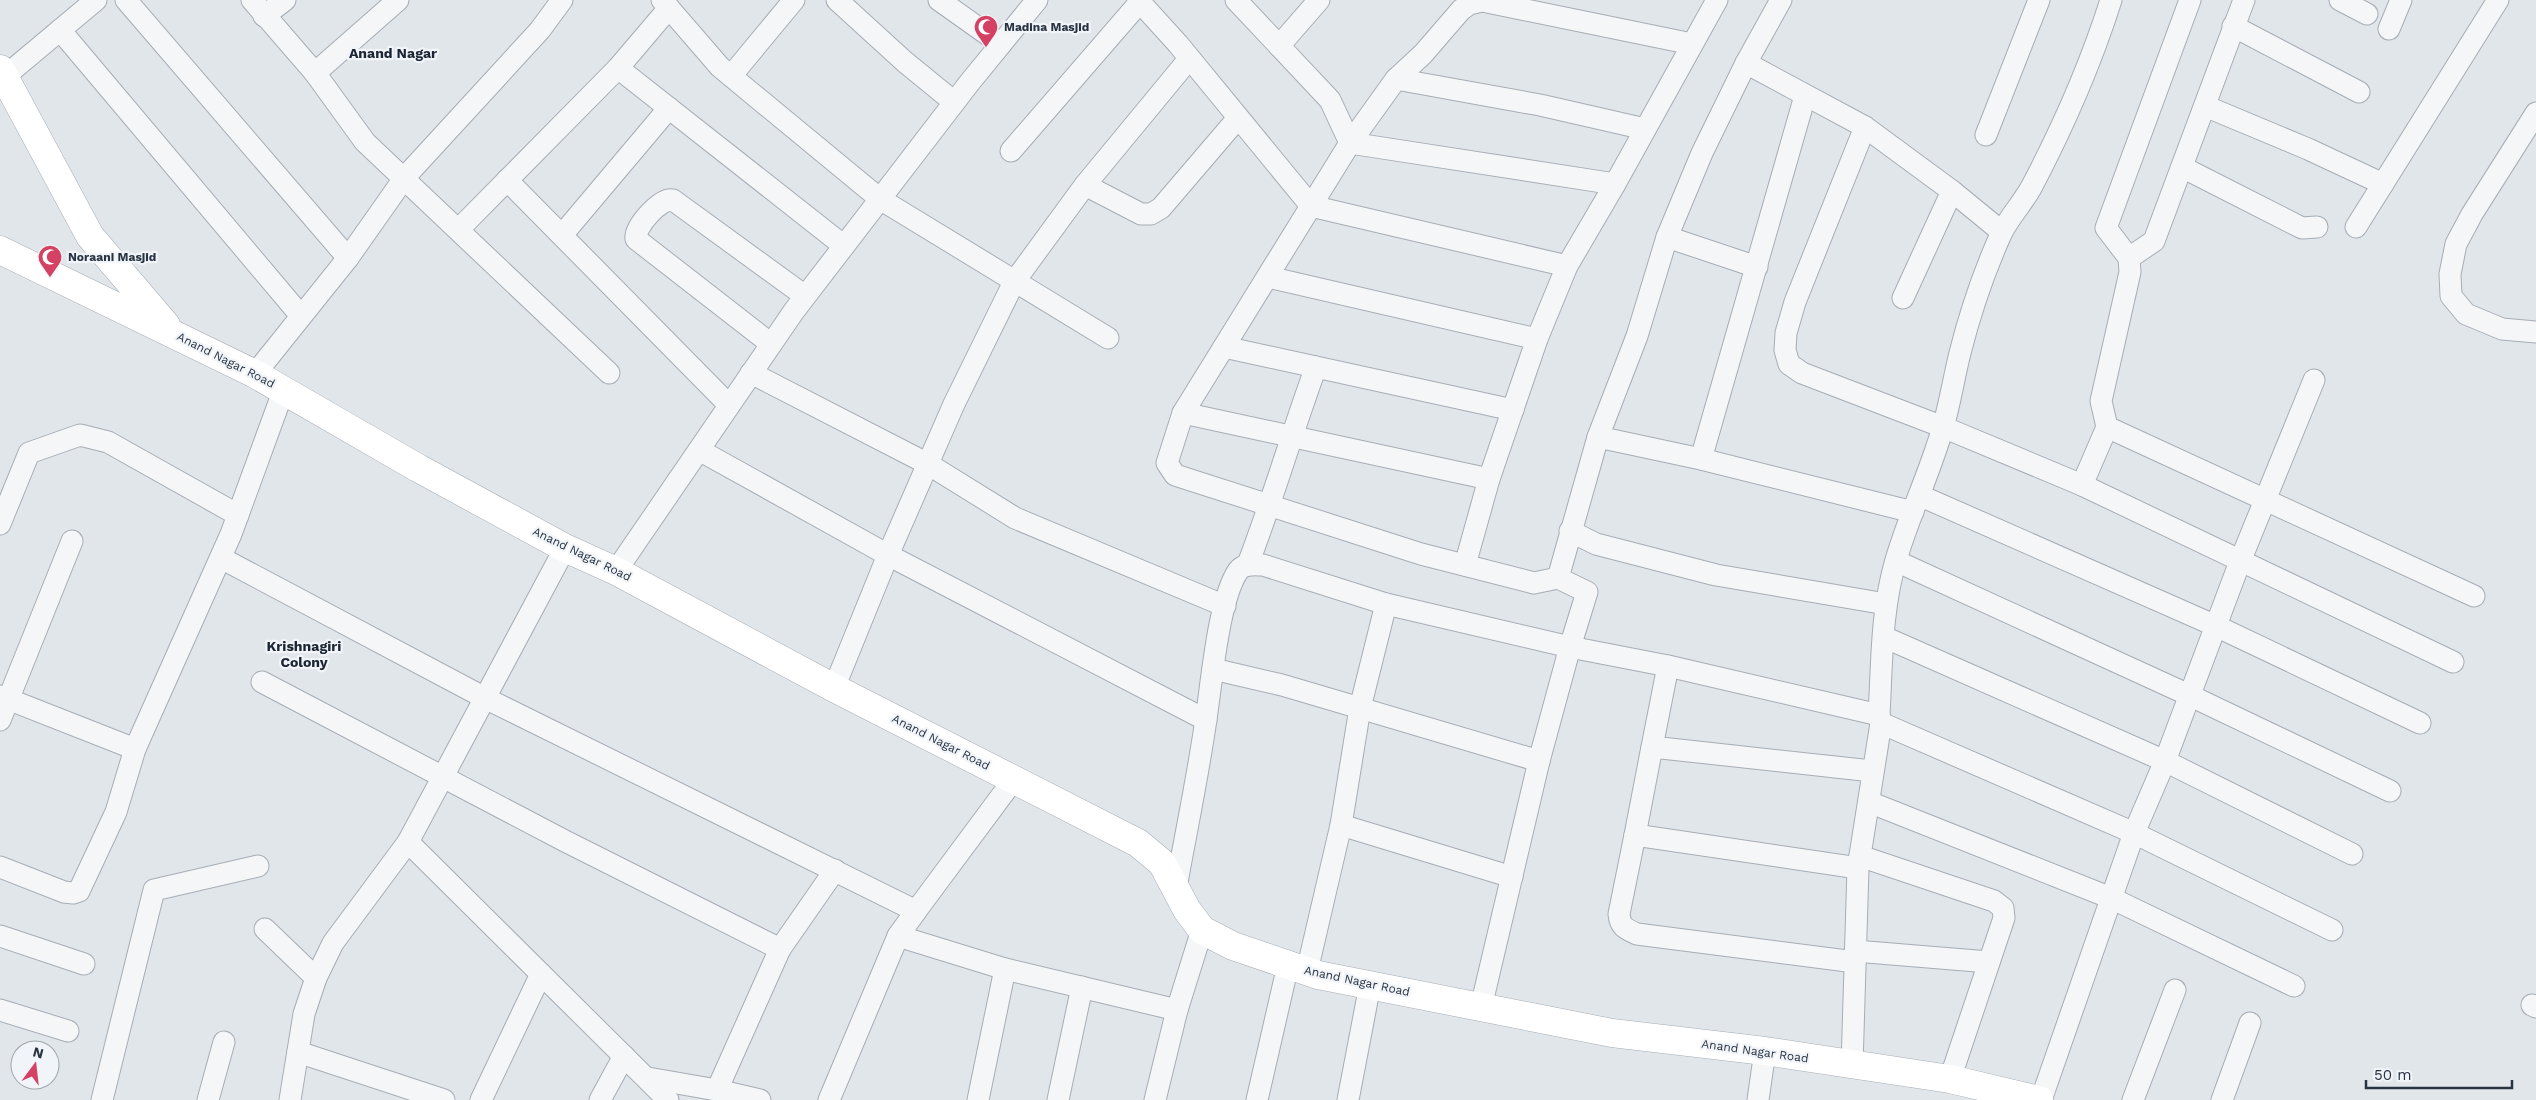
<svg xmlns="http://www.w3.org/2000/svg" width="2536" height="1100" font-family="'Work Sans',sans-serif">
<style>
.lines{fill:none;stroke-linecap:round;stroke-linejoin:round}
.street-casing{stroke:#a6adb5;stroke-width:23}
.secondary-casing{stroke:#a6adb5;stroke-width:29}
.street{stroke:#f4f6f8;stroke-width:21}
.secondary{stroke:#fff;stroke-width:28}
.labels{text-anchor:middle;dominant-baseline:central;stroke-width:4.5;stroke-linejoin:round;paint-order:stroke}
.poi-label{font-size:12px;font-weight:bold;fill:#293443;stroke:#f1f4f8;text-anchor:start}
.street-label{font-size:12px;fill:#293443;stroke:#f1f4f8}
.neighbourhood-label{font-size:14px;font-weight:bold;fill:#1b2534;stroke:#f1f4f8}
</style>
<rect width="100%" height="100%" fill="#e1e6ea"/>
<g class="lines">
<defs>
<g id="street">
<path d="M126,0L348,258"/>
<path d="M252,0L315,73L365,142L609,373"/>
<path d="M662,0L720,67L880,199L1108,338"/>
<path d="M837,0L905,62L954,102"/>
<path d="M939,0L1001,44"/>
<path d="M1138,0L1178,44L1311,206L1567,266"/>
<path d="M1236,0L1330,100L1350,143L1183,413L1167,463L1175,475L1421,554L1534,583L1558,578"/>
<path d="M2340,0L2367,14"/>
<path d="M264,16L285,0"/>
<path d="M2233,26L2359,92"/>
<path d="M2389,29L2401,0"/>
<path d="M60,30L301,316"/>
<path d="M1279,46L1319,0"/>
<path d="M1746,63L1865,127L1952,191L2002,232"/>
<path d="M618,68L844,246"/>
<path d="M315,73L398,0"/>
<path d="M731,76L794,0"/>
<path d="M4,77L96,0"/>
<path d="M1396,79L1423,54L1461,10L1469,4L1482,1L1692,44"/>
<path d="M2205,106L2308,149L2383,184"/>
<path d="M2536,113L2472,214L2456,244L2450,274L2451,296L2466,314L2502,329L2536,332"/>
<path d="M1865,127L1795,302L1786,333L1785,350L1789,364L1802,373L1943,427L2082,485L2453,662"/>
<path d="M1986,135L2039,0"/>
<path d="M1011,151L1140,2"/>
<path d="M2182,167L2302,228L2317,227"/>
<path d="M507,180L729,405"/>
<path d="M1615,184L1350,143L1396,79L1540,105L1645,129"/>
<path d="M1085,185L1141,214H1151L1161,208L1238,118"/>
<path d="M2356,227L2498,0"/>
<path d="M459,229L618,68L669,8"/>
<path d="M562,235L669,108"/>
<path d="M1667,237L1757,267"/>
<path d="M2129,258L2154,241L2244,0"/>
<path d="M1268,277L1537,339"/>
<path d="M1903,298L1952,191"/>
<path d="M771,344L636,239C634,227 661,197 673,200L805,296"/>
<path d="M1224,347L1513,410"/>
<path d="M751,373L928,464L1015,518L1225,606"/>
<path d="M255,374L348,258L405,177L540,30L562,0"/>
<path d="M1183,413L1489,479"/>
<path d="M2107,427L2101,401L2130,272L2129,258L2106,228L2190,0"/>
<path d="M1598,437L1637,336L1667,237L1702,153L1746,63L1781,0"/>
<path d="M699,450L888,555L1206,720"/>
<path d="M1701,459L1805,96"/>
<path d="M2082,485L2107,427L2474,596"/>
<path d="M1921,496L2216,626L2420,723"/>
<path d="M0,524L29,453L80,435L108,442L238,515"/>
<path d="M1570,531L1596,544L1716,575L1886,604"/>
<path d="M221,558L485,698L916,911L1014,779"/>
<path d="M1896,561L2191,696L2390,791"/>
<path d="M1248,564C1273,499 1292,432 1316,367"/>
<path d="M1465,565L1489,479L1537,339L1567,266L1615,184L1717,0"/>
<path d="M616,571L794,311L970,82L1037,0"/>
<path d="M1884,637L2165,761L2352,854"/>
<path d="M1213,669L1282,685L1539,761"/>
<path d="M262,682L565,841L780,949L835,870"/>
<path d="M834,688L888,555L954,404L1014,282L1085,185L1189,59"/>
<path d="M0,696L135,749L231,534L284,389"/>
<path d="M1879,715L1668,666L1570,647L1587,592L1558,578L1598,437L1701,459L1913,512"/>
<path d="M0,720L72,541"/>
<path d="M1881,723L2134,833L2332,930"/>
<path d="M1652,747L1668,666"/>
<path d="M1869,802L2111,898L2294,986"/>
<path d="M1341,825L1512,877"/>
<path d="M1635,835L1652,747L1872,771"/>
<path d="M408,842L668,1100"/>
<path d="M1860,856L1994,901L2003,908L2004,918L1950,1079"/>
<path d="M0,867L64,892L73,893L79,891L116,812L135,749"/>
<path d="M1176,888C1186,832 1198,776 1206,719C1212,681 1218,601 1238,571C1244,563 1254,565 1263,565L1386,604L1570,647L1539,761L1481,1007"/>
<path d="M265,929L316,978"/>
<path d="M0,936L84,964"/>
<path d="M898,936L1005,969L1177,1010L1202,930"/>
<path d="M1855,951L1989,962"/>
<path d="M1855,962L1637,934C1626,929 1620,927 1619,914L1635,835L1858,868"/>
<path d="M1307,971L1341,825L1360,708L1386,604"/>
<path d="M2532,1005L2536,1007"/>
<path d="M0,1010L68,1031"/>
<path d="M298,1052L444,1100"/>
<path d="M1852,1066L1858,868L1881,723L1879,715C1882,663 1881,610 1896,560C1909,515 1930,473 1943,427C1950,403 1954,377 1960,353C1970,313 1984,272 2001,234C2009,217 2023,203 2032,186C2063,127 2091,63 2111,0"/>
<path d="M648,1078L717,1090L760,1100"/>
<path d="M717,1090L780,949"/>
<path d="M102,1100L154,890L258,866"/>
<path d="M208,1100L224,1042"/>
<path d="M290,1100L304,1014L316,978L333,943L408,842L565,548"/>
<path d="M481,1100L541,974"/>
<path d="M600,1100L624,1056"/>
<path d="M829,1100L898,936L916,911"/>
<path d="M978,1100L1005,969"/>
<path d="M1058,1100L1082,987"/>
<path d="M1155,1100L1177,1010"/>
<path d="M1257,1100L1288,965"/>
<path d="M1348,1100L1370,985"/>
<path d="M1758,1100L1765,1051"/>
<path d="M2041,1100L2134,833L2165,761L2241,559L2314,380"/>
<path d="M2133,1100L2175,990"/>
<path d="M2222,1100L2250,1023"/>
</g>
<g id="secondary">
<path d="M0,69L90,236L166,325"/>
<path d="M0,250L255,374L418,468L565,548L616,571L834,688L1138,843L1162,863L1187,910L1202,930L1233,946L1318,975L1612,1033L1765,1051L1950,1079L2039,1100"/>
</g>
</defs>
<!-- street casing -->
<use href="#street" class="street-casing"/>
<!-- secondary casing -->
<use href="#secondary" class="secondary-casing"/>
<!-- street -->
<use href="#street" class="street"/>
<!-- secondary -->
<use href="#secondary" class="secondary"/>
</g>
<!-- icons -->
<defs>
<symbol id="mosque-pin" viewBox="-11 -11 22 30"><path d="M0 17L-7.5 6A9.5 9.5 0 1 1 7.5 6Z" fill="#d44162" stroke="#f1f4f8"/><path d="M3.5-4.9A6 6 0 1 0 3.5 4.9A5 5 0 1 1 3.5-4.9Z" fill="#fff"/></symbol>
</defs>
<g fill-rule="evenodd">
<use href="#mosque-pin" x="972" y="13" width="28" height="38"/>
<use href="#mosque-pin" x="36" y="243" width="28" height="38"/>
</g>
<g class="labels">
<!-- poi labels -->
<g class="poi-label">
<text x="1004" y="27">Madina Masjid</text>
<text x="68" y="257">Noraani Masjid</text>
</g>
<!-- street labels -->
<g class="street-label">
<text transform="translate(226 360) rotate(27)">Anand Nagar Road</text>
<text transform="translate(582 554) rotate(26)">Anand Nagar Road</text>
<text transform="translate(941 742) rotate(27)">Anand Nagar Road</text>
<text transform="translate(1357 981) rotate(12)">Anand Nagar Road</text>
<text transform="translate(1755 1051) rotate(8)">Anand Nagar Road</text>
</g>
<!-- neighbourhood labels -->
<g class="neighbourhood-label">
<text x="393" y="53">Anand Nagar</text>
<text x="304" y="646">Krishnagiri<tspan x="304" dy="16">Colony</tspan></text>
</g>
</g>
<!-- north arrow -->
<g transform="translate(35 1065) rotate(15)"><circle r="24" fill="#f1f4f8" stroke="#a1a7b0"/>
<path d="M0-4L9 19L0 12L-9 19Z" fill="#d44162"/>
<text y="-8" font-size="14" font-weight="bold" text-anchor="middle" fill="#293443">N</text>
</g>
<!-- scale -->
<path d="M2366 1080v8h146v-8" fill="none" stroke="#293443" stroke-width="2.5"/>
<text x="2374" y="1080" font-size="15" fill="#293443" stroke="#f1f4f8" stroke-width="4" paint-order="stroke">50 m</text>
</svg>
